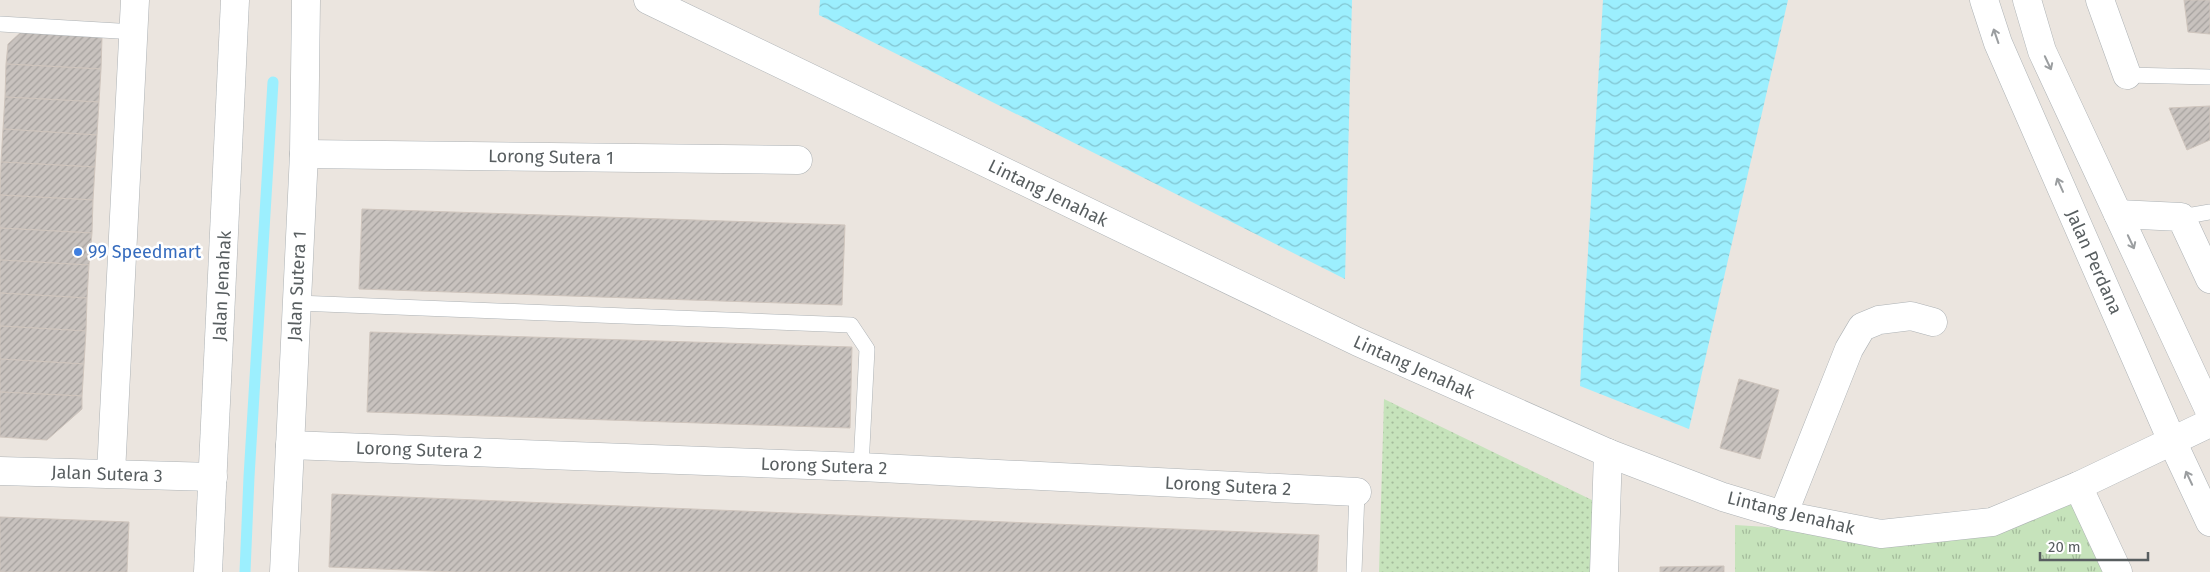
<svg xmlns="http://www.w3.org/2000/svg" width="2210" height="572" font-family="'Fira Sans',sans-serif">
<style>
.grass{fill:url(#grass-dots)}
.park{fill:url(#park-tufts)}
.water{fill:url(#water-waves)}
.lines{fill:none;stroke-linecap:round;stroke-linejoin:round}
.stream{stroke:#9ceffe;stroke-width:11}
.building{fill:url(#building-hatch);stroke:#cfc5bd}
.lane-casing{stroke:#adb2b5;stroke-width:16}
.street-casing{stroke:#adb2b5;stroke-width:29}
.lane{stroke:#fff;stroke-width:15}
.street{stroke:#fff;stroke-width:28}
.oneway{stroke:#9b9ea0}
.shop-dot{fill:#3f7fe0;stroke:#fff;stroke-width:2}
.labels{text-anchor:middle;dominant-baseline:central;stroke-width:5;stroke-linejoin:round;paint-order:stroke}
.street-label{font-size:18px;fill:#585e60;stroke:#fff}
.shop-label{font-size:18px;fill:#366cbe;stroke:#fff;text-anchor:start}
</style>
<defs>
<pattern id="grass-dots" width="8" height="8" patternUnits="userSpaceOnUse" patternTransform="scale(1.25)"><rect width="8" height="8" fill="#c6e3bb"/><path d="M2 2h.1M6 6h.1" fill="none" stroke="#a4bb9b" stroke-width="1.8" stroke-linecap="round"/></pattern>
<pattern id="park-tufts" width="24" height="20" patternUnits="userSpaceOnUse" patternTransform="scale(1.25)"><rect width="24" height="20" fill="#c6e3bb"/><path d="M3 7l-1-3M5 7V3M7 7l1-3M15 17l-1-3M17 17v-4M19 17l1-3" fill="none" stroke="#a4bb9b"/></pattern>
<pattern id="water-waves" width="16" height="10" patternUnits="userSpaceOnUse" patternTransform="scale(1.25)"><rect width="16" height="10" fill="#9ceffe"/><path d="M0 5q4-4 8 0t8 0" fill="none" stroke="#82c5d1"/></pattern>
<pattern id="building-hatch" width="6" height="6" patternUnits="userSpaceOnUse" patternTransform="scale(1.25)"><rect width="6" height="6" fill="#c8c2be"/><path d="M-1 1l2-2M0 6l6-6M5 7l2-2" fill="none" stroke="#a5a19e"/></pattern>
</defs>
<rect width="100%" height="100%" fill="#ebe5df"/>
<!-- grass -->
<path class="grass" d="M1384,399L1596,502L1592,572H1379Z"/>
<!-- park -->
<path class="park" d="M2078,486L2103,572H1735V525L1881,534Z"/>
<!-- water -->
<g class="water">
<path d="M820,0H1352L1345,279L819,15Z"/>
<path d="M1603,0H1788L1689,429L1580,386Z"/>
</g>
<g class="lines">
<!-- stream -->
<path class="stream" d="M245,572L249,477L273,82"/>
</g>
<!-- building -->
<g class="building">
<path d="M2184,0H2210V34L2188,32Z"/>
<path d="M21,32L102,37L101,69L6,64L8,44Z"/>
<path d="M6,64L101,69L99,102L5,97Z"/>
<path d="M5,97L99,102L97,135L3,129Z"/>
<path d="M2210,106V140L2187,150L2169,108Z"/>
<path d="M3,129L97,135L95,167L1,162Z"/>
<path d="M1,162L95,167L93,200L0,195Z"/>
<path d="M0,195L93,200L92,233L0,228Z"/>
<path d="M362,209L845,225L842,305L359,289Z"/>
<path d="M0,228L92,233L89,265L0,260Z"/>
<path d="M0,260L89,265L87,298L0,293Z"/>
<path d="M0,293L87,298L86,331L0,326Z"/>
<path d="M0,326L86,331L84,364L0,359Z"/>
<path d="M370,332L852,347L850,428L367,412Z"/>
<path d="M0,359L84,364L82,396L0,392Z"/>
<path d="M1739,379L1779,390L1760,459L1720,448Z"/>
<path d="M0,392L82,396V409L47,440L0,437Z"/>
<path d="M332,494L1319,535L1317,572H456L329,567Z"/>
<path d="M0,517L129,522L127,572H0Z"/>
<path d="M1724,566V572H1660V567Z"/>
</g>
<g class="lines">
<defs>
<g id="lane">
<path d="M0,24L135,32"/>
<path d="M2127,75L2210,77"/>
<path d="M2181,217L2210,212"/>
<path d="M297,303L851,325L867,349L861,467"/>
<path d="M1354,572L1357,492"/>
</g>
<g id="street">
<path d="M648,0L1358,342L1608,453L1723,497L1783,515L1881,534L1992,522L2078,486L2210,423"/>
<path d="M1984,0L1998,43L2172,441L2210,522"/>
<path d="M2027,0L2042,51L2210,412"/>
<path d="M2100,0L2127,75"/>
<path d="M304,154L798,160"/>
<path d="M2118,214L2181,217L2210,279"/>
<path d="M290,445L861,467L1357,492"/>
<path d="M0,471L213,477"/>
<path d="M111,473L135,0"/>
<path d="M2078,486L2118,572"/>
<path d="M1783,515L1849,349L1862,327L1879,320L1911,316L1933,322"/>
<path d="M208,572L235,0"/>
<path d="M284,572L304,154L306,0"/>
<path d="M1604,572L1608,453"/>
</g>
</defs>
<!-- lane casing -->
<use href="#lane" class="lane-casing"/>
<!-- street casing -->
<use href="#street" class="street-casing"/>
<!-- lane -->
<use href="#lane" class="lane"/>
<!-- street -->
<use href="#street" class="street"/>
</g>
<!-- one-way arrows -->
<defs><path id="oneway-shaft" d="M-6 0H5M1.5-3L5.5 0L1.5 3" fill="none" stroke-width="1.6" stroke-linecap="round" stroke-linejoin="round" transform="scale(1.25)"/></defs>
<g class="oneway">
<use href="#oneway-shaft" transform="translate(1996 36) rotate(-109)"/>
<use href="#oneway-shaft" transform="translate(2048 63) rotate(65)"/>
<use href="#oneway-shaft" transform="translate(2060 185) rotate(-114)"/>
<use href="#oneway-shaft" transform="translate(2131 242) rotate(65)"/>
<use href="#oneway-shaft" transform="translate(2189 478) rotate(-115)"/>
</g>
<!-- markers -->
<circle class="shop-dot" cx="78" cy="252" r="5"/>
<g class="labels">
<!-- street labels -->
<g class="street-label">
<text transform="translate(551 157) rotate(1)">Lorong Sutera 1</text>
<text transform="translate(1048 193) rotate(26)">Lintang Jenahak</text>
<text transform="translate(2094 262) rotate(66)">Jalan Perdana</text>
<text transform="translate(222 286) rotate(-87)">Jalan Jenahak</text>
<text transform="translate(297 286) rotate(-87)">Jalan Sutera 1</text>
<text transform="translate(1414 367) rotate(24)">Lintang Jenahak</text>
<text transform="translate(419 450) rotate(2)">Lorong Sutera 2</text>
<text transform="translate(824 466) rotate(2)">Lorong Sutera 2</text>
<text transform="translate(107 474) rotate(2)">Jalan Sutera 3</text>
<text transform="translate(1228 486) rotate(3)">Lorong Sutera 2</text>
<text transform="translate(1791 513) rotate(14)">Lintang Jenahak</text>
</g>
<!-- shop labels -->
<g class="shop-label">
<text x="88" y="252">99 Speedmart</text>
</g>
</g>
<!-- scale -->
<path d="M2040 552v8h108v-8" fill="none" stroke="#585e60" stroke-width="2.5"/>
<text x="2048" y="552" font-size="15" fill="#585e60" stroke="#ffffff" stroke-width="4" paint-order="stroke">20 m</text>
</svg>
